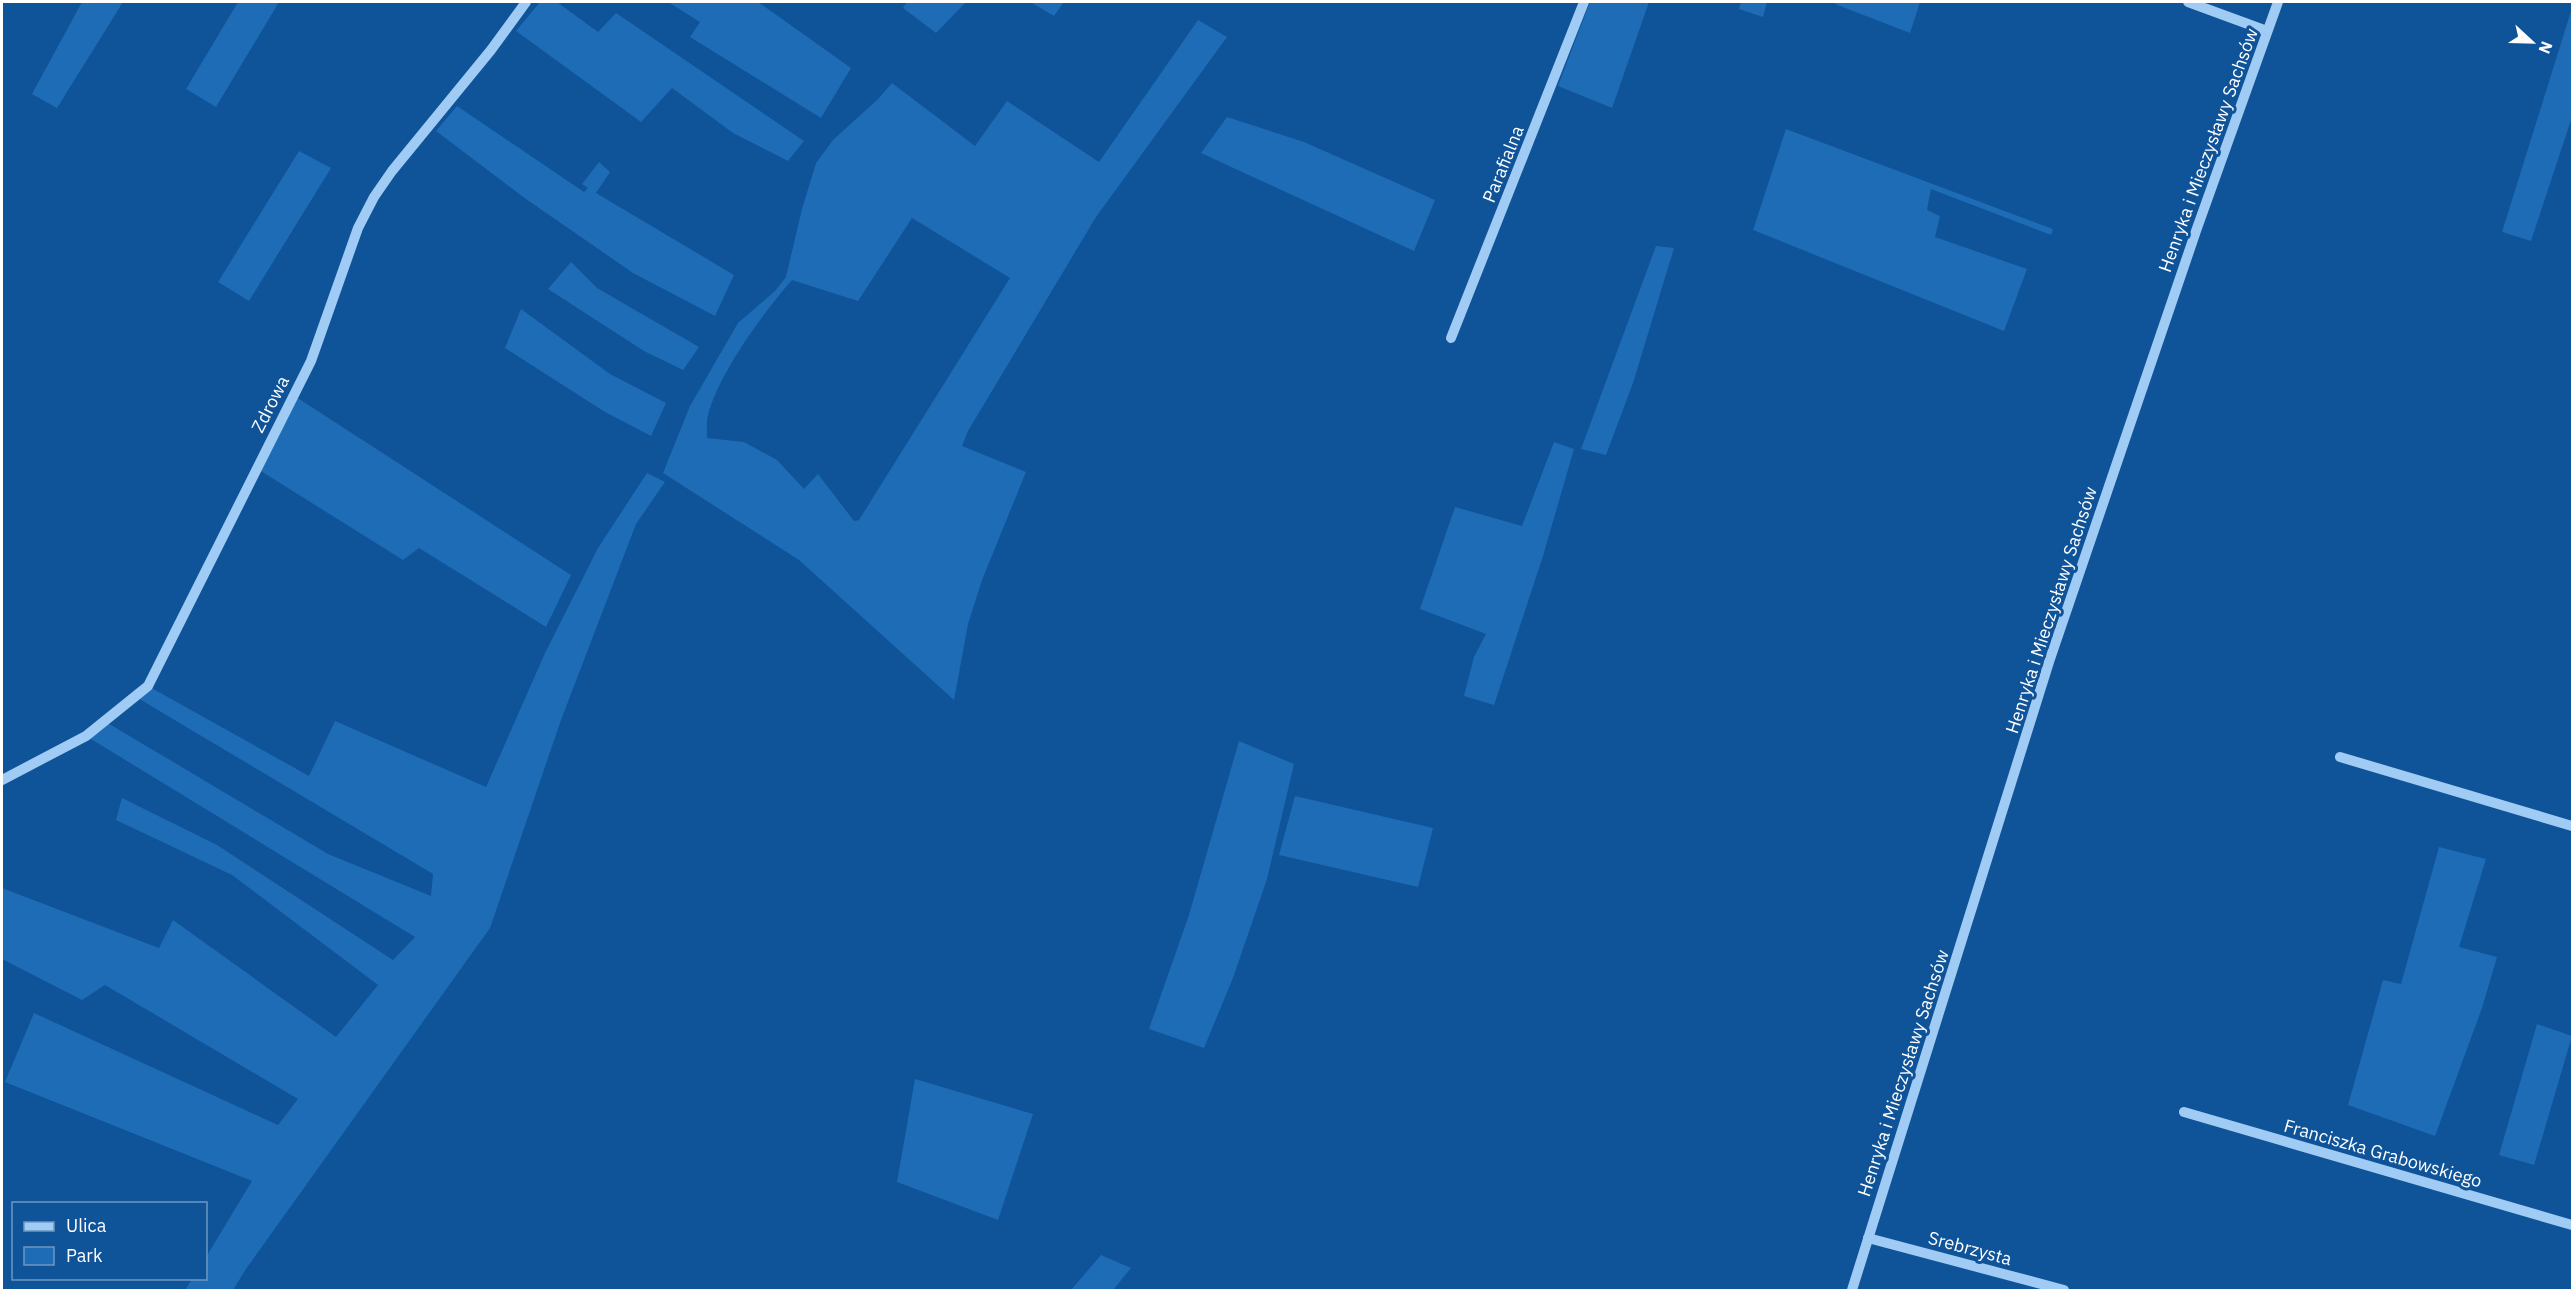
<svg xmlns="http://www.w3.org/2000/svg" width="2574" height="1292" font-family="'IBM Plex Sans',sans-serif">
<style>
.green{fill:#1e6cb6;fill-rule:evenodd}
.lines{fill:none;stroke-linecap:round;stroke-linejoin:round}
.minor{stroke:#a0cbf5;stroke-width:10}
.labels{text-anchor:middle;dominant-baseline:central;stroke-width:6;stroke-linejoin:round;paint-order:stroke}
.street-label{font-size:18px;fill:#fff;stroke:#0f5399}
</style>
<rect width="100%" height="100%" fill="#0f5399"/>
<!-- green -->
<g class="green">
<path d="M82,2H123L57,108L32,94Z"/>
<path d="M238,2H279L216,107L186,89Z"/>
<path d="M540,2H557L598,32L616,13L804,141L788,161L733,133L672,88L641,122L516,31Z"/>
<path d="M668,2H758L851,68L821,118L690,37L700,22Z"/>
<path d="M907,2H966L936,33L903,8Z"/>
<path d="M1030,2H1064L1054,16Z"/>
<path d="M1590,2H1649L1612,108L1558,86Z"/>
<path d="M1741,2H1767L1763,17L1739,9Z"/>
<path d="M1836,2H1920L1910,33L1835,4Z"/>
<path d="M2572,8V117L2531,241L2502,232Z"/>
<path d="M1198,20L1227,37L1096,217L968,431L962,446L1026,472L982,580L968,624L954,700L799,560L663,473L690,406L738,323L775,291L786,277L802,209L816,163L833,140L878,99L892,83L975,146L1007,101L1099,162ZM912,218L1010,278L859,520L854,521L818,474L804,489L777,460L744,442L707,438C707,431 706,422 708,415C719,373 764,312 792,280L858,301Z"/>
<path d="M457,106L584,192L588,188L582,184L599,162L610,172L596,193L734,275L715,316L633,273L526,199L436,131Z"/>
<path d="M1227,117L1304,142L1435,200L1414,251L1201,153Z"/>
<path d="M1786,129L2053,229L2051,235L1931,189L1927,210L1940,216L1935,237L2027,269L2004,331L1753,230Z"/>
<path d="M299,151L331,168L249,301L218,282Z"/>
<path d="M1656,246L1674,248L1633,383L1606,455L1581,449Z"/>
<path d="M571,262L597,288L699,347L683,370L644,351L548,289Z"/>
<path d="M521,309L610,374L666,403L651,436L605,412L505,348Z"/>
<path d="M293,395L571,575L546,627L419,548L403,560L256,468Z"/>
<path d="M1554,442L1574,449L1543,556L1494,705L1464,696L1474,657L1486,634L1420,609L1455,507L1522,526Z"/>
<path d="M647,473L665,482L636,524L561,720L490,928L246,1269L233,1290H185L192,1279L206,1278V1257L252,1181L5,1082L34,1013L278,1125L298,1099L105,985L82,1000L2,959V888L159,948L173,920L336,1037L378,985L232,875L116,820L122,798L217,845L393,960L415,937L86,736L106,722L328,854L431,896L433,874L136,697L148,686L309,776L335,721L486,787L545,653L598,548Z"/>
<path d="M1239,741L1294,764L1267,879L1233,978L1204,1048L1149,1029L1189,915Z"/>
<path d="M1295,796L1433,828L1418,887L1279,855Z"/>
<path d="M2439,847L2486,859L2459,947L2497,957L2482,1008L2435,1136L2348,1105L2383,980L2401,984Z"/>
<path d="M2537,1024L2572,1036L2534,1165L2499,1155Z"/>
<path d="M915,1079L1033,1114L998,1220L897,1182Z"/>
<path d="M1101,1255L1131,1268L1113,1290H1071Z"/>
</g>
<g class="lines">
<!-- minor -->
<g class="minor">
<path d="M2188,2L2267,31"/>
<path d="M1451,338L1584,2"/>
<path d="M2340,757L2572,826"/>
<path d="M2,780L86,736L148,686L311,361L358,228L374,197L392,171L491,50L526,2"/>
<path d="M2184,1112L2572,1225"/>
<path d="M1868,1238L2064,1290"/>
<path d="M1852,1290L2049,662L2196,231L2278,2"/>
</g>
</g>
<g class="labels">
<!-- street labels -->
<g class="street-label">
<text transform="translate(2208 150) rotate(-70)">Henryka i Mieczysławy Sachsów</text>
<text transform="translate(1503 164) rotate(-68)">Parafialna</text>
<text transform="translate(270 404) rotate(-63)">Zdrowa</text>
<text transform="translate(2051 610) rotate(-72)">Henryka i Mieczysławy Sachsów</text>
<text transform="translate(1903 1073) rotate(-72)">Henryka i Mieczysławy Sachsów</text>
<text transform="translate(2383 1153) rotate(16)">Franciszka Grabowskiego</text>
<text transform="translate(1970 1248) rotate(15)">Srebrzysta</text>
</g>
</g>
<!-- border -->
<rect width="2574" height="1292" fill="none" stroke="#ffffff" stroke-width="6"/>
<!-- legend -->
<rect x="12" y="1202" width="195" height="78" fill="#0f5399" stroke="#6f98c2" stroke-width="1.5"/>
<rect x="24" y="1222" width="30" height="9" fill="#a0cbf5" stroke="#6f98c2" stroke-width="1.5"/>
<text x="66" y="1232" font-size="18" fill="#ffffff">Ulica</text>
<rect x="24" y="1247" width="30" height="18" fill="#1e6cb6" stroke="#6f98c2" stroke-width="1.5"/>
<text x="66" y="1262" font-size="18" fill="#ffffff">Park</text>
<!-- north arrow -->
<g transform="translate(2532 42) rotate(112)" stroke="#0f5399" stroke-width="4.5" paint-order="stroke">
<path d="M0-4.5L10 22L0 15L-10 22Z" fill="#ffffff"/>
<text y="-9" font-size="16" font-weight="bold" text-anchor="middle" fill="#ffffff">N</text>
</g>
</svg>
